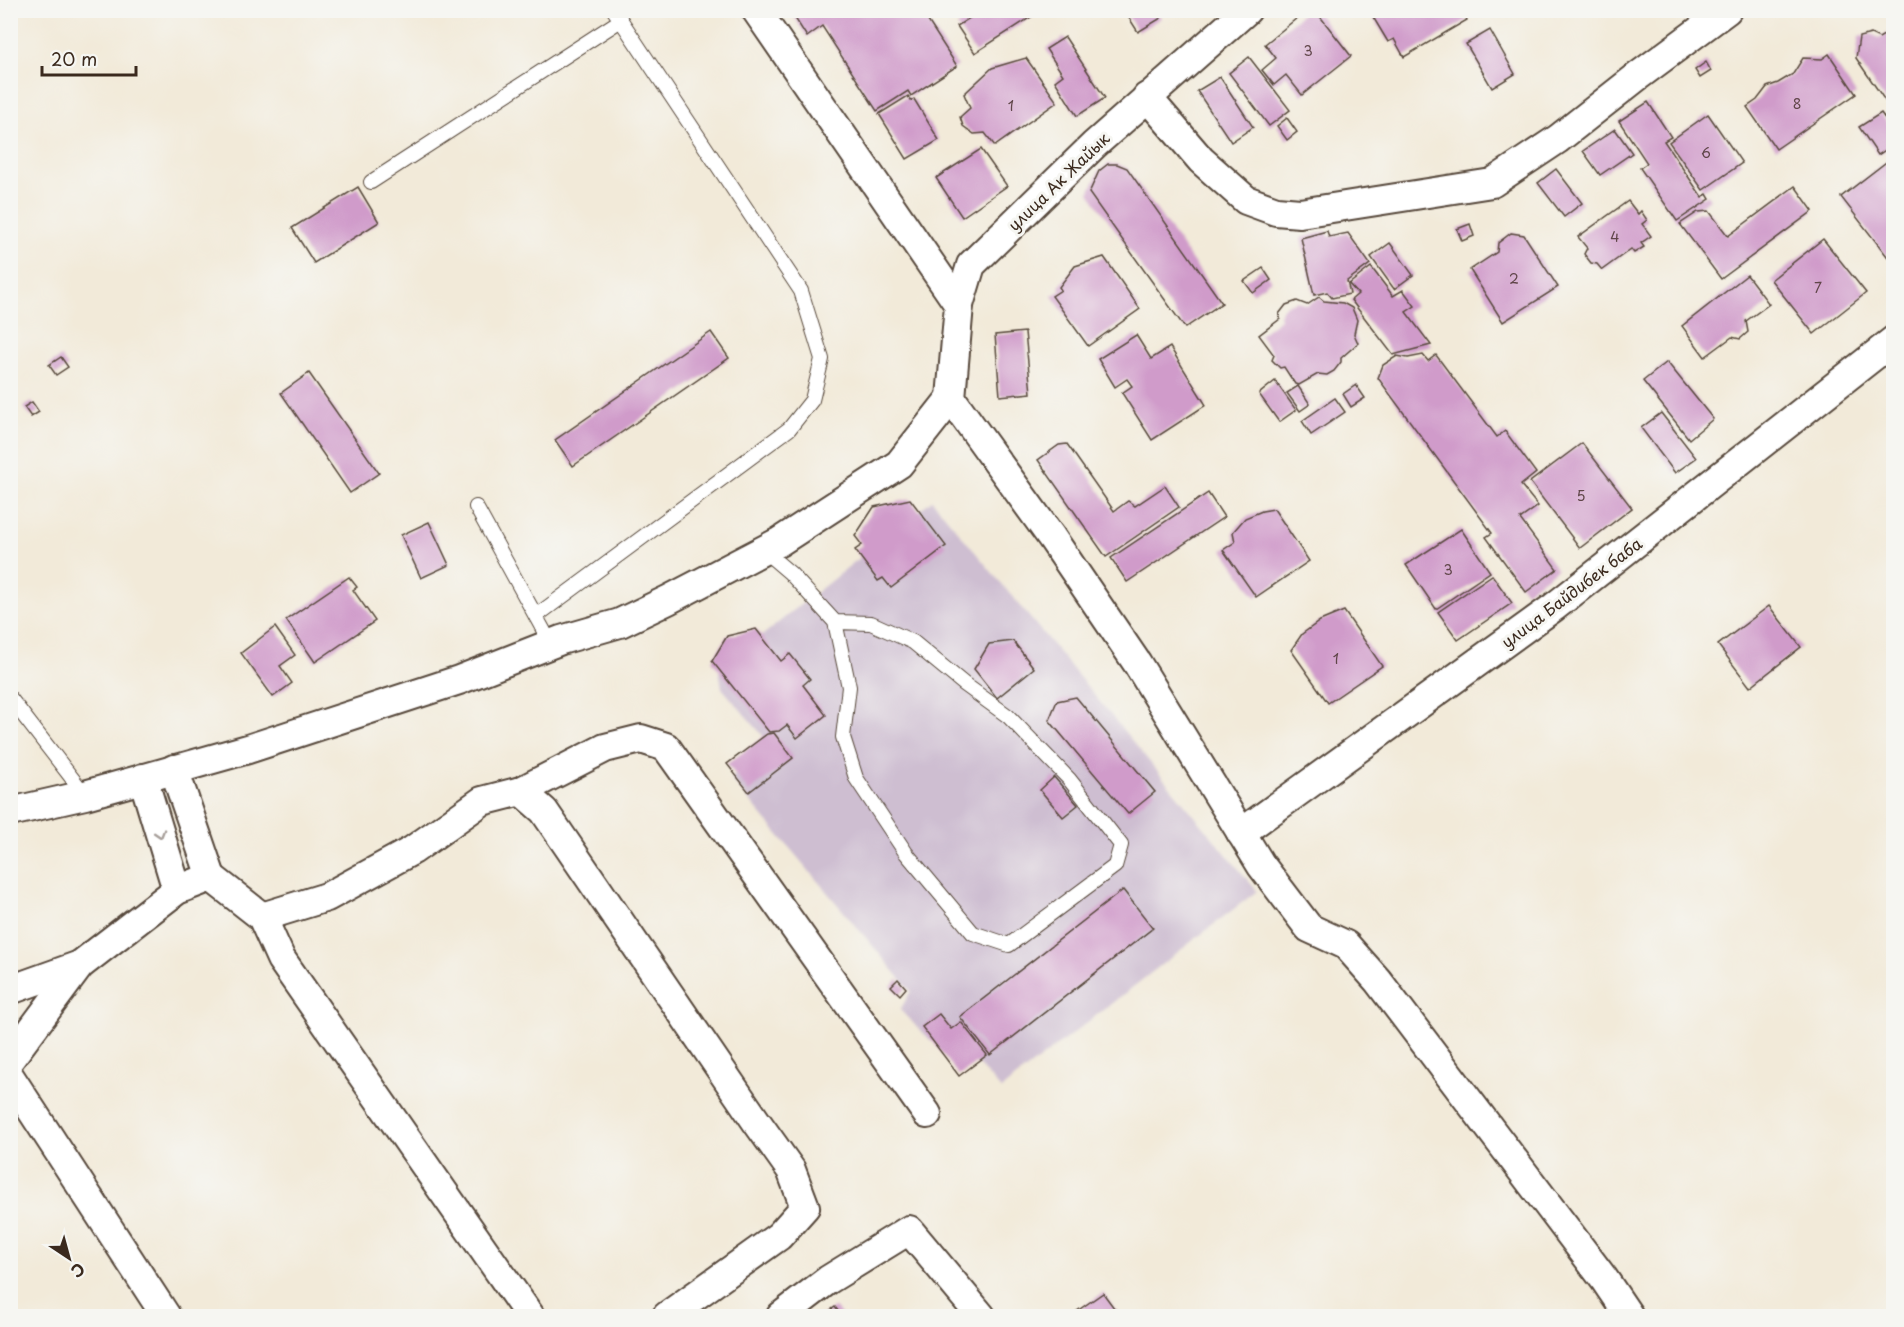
<svg xmlns="http://www.w3.org/2000/svg" width="1904" height="1327" font-family="'Playpen Sans',sans-serif">
<style>
.industrial{fill:#cebed1}
.building{fill:#d09bca}
.lines{fill:none;stroke-linecap:round;stroke-linejoin:round}
.service-casing{stroke:#56473a;stroke-width:16}
.minor-casing{stroke:#56473a;stroke-width:32}
.service{stroke:#fff;stroke-width:14}
.minor{stroke:#fff;stroke-width:28}
.oneway{stroke:#a79f9a}
.labels{text-anchor:middle;dominant-baseline:central;stroke-width:6;stroke-linejoin:round;paint-order:stroke}
.number-label{font-size:14px;fill:#604649}
.street-label{font-size:16px;fill:#3b2a1e;stroke:#f6f6f2}
</style>
<rect width="100%" height="100%" fill="#f6f6f2"/>
<filter id="ink" filterUnits="userSpaceOnUse"><feTurbulence type="fractalNoise" baseFrequency=".0167" numOctaves="2"/><feDisplacementMap in="SourceGraphic" scale="12" xChannelSelector="R" yChannelSelector="G"/><feConvolveMatrix kernelMatrix="1 2 1 2 8 2 1 2 1" color-interpolation-filters="sRGB"/></filter>
<filter id="wash" filterUnits="userSpaceOnUse"><feTurbulence type="fractalNoise" baseFrequency=".008" numOctaves="4" result="noise"/><feDisplacementMap in="SourceGraphic" scale="24" xChannelSelector="R" yChannelSelector="G"/><feGaussianBlur stdDeviation="1.35" result="paint"/><feColorMatrix in="noise" values="0 0 0 0 0 0 0 0 0 0 0 0 0 0 0 0 0 1.4 0 .05"/><feComposite in="paint" operator="in"/></filter>
<g filter="url(#wash)">
<rect width="100%" height="100%" fill="#f2ead9"/>
<!-- industrial -->
<path class="industrial" d="M932,500L1257,891L1001,1089L948,1033L932,1042L900,1010L911,991L731,779L770,744L722,688L719,670Z"/>
<g id="blocks">
<!-- building -->
<g class="building">
<path d="M799,10H921L957,66L911,96L908,91L877,111L822,26L807,37L793,15Z"/>
<path d="M982,10H1042L975,53L957,26Z"/>
<path d="M1124,10H1156L1161,18L1138,32Z"/>
<path d="M1307,10H1315L1351,56L1302,95L1286,75L1274,85L1262,70L1276,58L1265,44Z"/>
<path d="M1378,10H1462L1467,20L1404,57L1394,39L1388,42L1373,17L1379,13Z"/>
<path d="M1894,29V101L1888,105L1856,58L1859,37L1871,34L1879,38Z"/>
<path d="M1490,30L1515,74L1492,88L1466,44Z"/>
<path d="M1065,37L1105,98L1077,116L1055,81L1063,75L1046,49Z"/>
<path d="M1829,54L1856,94L1776,149L1747,107L1757,100L1767,87L1778,83L1793,74L1803,58L1822,59Z"/>
<path d="M1249,57L1290,110L1269,126L1229,73Z"/>
<path d="M1026,58L1057,102L995,146L985,133L974,134L963,126L960,117L970,108L964,94L992,68Z"/>
<path d="M1706,62L1711,71L1700,78L1695,70Z"/>
<path d="M1220,77L1253,127L1231,142L1197,91Z"/>
<path d="M908,96L911,101L914,99L939,140L907,159L879,114Z"/>
<path d="M1648,102L1671,137L1664,141L1702,197L1707,194L1710,199L1677,221L1640,168L1647,163L1619,121Z"/>
<path d="M1881,113L1894,131V144L1878,155L1859,127Z"/>
<path d="M1708,114L1742,163L1703,190L1669,142Z"/>
<path d="M1287,118L1297,132L1287,140L1277,126Z"/>
<path d="M1615,129L1632,153L1600,175L1583,151Z"/>
<path d="M981,149L1007,186L962,217L936,178Z"/>
<path d="M1894,156V205L1890,208L1894,212V265L1841,197Z"/>
<path d="M1108,164H1117L1127,168L1222,303L1185,328L1089,193L1099,171Z"/>
<path d="M1556,169L1582,203L1564,217L1538,183Z"/>
<path d="M1795,186L1813,211L1721,279L1680,224L1698,212L1709,211L1728,236Z"/>
<path d="M358,187L379,222L314,263L292,228Z"/>
<path d="M1628,201L1638,214L1641,211L1647,220L1642,224L1651,236L1641,243L1644,247L1634,253L1631,249L1602,270L1597,264L1591,263L1584,254L1587,248L1578,237Z"/>
<path d="M1470,224L1474,236L1462,241L1457,229Z"/>
<path d="M1327,231L1329,237L1348,233L1370,264L1347,281L1350,294L1332,298L1327,292L1314,295L1301,238Z"/>
<path d="M1511,233L1524,235L1558,287L1503,322L1470,270L1497,252L1498,243Z"/>
<path d="M1823,239L1866,293L1814,334L1771,280Z"/>
<path d="M1390,243L1413,275L1394,289L1371,257Z"/>
<path d="M1104,257L1140,309L1088,346L1052,296L1061,290L1059,287L1075,266Z"/>
<path d="M1371,267L1393,296L1403,290L1415,306L1406,312L1431,345L1393,355L1351,300L1358,294L1349,284Z"/>
<path d="M1263,268L1271,280L1253,293L1244,281Z"/>
<path d="M1747,275L1769,304L1746,321L1748,332L1740,339L1732,337L1705,357L1682,326Z"/>
<path d="M1319,297L1324,301L1343,303L1352,308L1357,320L1354,334L1358,343L1341,358V362L1334,371L1327,375L1318,374L1299,385L1295,384L1284,367L1280,368L1272,360L1274,355L1259,335L1280,319L1279,314L1286,305L1297,301L1307,305Z"/>
<path d="M711,332L729,358L573,466L555,440Z"/>
<path d="M1025,332L1031,393L1000,396L995,335Z"/>
<path d="M1136,335L1151,359L1170,347L1206,405L1152,440L1122,393L1132,386L1127,379L1115,387L1098,359Z"/>
<path d="M1423,355L1428,361L1436,355L1497,437L1505,431L1536,473L1521,485L1538,506L1520,519L1557,569L1526,592L1486,537L1492,533L1378,378L1383,365L1397,356L1408,358Z"/>
<path d="M61,357L68,367L56,375L49,365Z"/>
<path d="M1667,362L1713,419L1689,439L1643,381Z"/>
<path d="M309,373L379,473L350,493L281,393Z"/>
<path d="M1275,381L1296,410L1279,422L1259,394Z"/>
<path d="M1356,385L1365,398L1351,407L1343,394Z"/>
<path d="M1298,386L1310,404L1300,411L1287,393Z"/>
<path d="M1335,398L1345,412L1311,435L1302,421Z"/>
<path d="M32,402L39,412L31,417L24,407Z"/>
<path d="M1661,413L1696,458L1675,473L1641,428Z"/>
<path d="M1582,443L1632,508L1580,548L1530,482Z"/>
<path d="M1067,444L1114,511L1128,501L1135,506L1165,486L1179,507L1106,557L1038,460L1059,445Z"/>
<path d="M1208,493L1224,517L1127,582L1111,558Z"/>
<path d="M910,499L946,546L891,588L883,578L878,581L855,550L862,545L855,536L874,507Z"/>
<path d="M1274,509L1309,561L1256,597L1223,550L1235,542L1233,532L1245,518L1262,511Z"/>
<path d="M429,522L449,565L421,578L401,535Z"/>
<path d="M1461,529L1490,572L1436,609L1406,565Z"/>
<path d="M1492,575L1512,603L1458,640L1438,612Z"/>
<path d="M349,577L357,587L353,590L375,621L315,662L286,620Z"/>
<path d="M1769,606L1801,647L1750,687L1718,645Z"/>
<path d="M1344,611L1382,666L1328,703L1291,650L1302,634L1320,621Z"/>
<path d="M275,627L295,655L280,666L292,683L273,697L241,653Z"/>
<path d="M756,629L781,661L790,654L810,679L803,685L826,715L797,738L787,725L779,731L769,732L712,661L727,636Z"/>
<path d="M1013,641L1034,668L997,698L974,669L989,644Z"/>
<path d="M1076,697L1155,792L1128,814L1049,720L1057,701Z"/>
<path d="M774,733L793,758L749,792L727,764L767,734Z"/>
<path d="M1054,777L1078,805L1063,817L1040,790Z"/>
<path d="M1123,890L1153,928L990,1055L960,1017Z"/>
<path d="M898,979L906,988L900,995L891,986Z"/>
<path d="M939,1014L951,1029L961,1022L987,1055L959,1076L922,1027Z"/>
<path d="M1103,1293L1120,1316H1070Z"/>
<path d="M835,1307L842,1316H822Z"/>
</g>
</g>
</g>
<g filter="url(#ink)">
<use href="#blocks" fill-opacity="0" stroke="#56473a" stroke-width="1.5"/>
<g class="lines">
<defs>
<g id="service">
<path d="M371,182L621,20"/>
<path d="M476,507L551,644"/>
<path d="M763,550L790,573L835,622L849,687L843,737L856,778L906,853L973,933L1009,945L1115,866L1121,845L1069,779L1008,716L964,684L913,642L871,623L835,622"/>
<path d="M536,616L789,429L812,400L822,359L801,291L614,10"/>
<path d="M10,698L85,795"/>
</g>
<g id="minor">
<path d="M756,10L959,305"/>
<path d="M1147,97L1201,160L1246,200L1276,211L1300,213L1492,183L1558,139L1638,76L1727,10"/>
<path d="M951,398L1052,538L1137,663L1261,865L1309,928L1346,945L1378,981L1604,1279L1629,1316"/>
<path d="M951,398L959,305L971,265L1094,145L1247,10"/>
<path d="M174,769L211,877"/>
<path d="M143,778L177,890"/>
<path d="M521,791L605,748L641,739L666,747L927,1114"/>
<path d="M10,812L85,795L248,749L459,680L561,640L620,623L668,600L779,542L899,464L951,398"/>
<path d="M1241,833L1554,607L1894,340"/>
<path d="M262,917L327,897L413,850L482,801L521,791L544,811L756,1121L791,1170L805,1207L779,1236L667,1316"/>
<path d="M10,990L80,965"/>
<path d="M10,1059L80,965L177,890L211,877L262,917L281,959L530,1316"/>
<path d="M10,1077L166,1316"/>
<path d="M781,1316L828,1280L909,1230L981,1316"/>
</g>
</defs>
<!-- service casing -->
<use href="#service" class="service-casing"/>
<!-- minor casing -->
<use href="#minor" class="minor-casing"/>
<!-- service -->
<use href="#service" class="service"/>
<!-- minor -->
<use href="#minor" class="minor"/>
</g>
<!-- one-way arrows -->
<defs><path id="oneway-chevron" d="M-2-3.5L2.5 0L-2 3.5" fill="none" stroke-width="1.6" stroke-linecap="round" stroke-linejoin="round" transform="scale(1.5)"/></defs>
<use class="oneway" href="#oneway-chevron" transform="translate(160 834) rotate(73)"/>
</g>
<g class="labels">
<!-- number labels -->
<g class="number-label">
<text x="1308" y="50">3</text>
<text x="1797" y="103">8</text>
<text x="1011" y="105">1</text>
<text x="1706" y="152">6</text>
<text x="1615" y="236">4</text>
<text x="1514" y="278">2</text>
<text x="1818" y="287">7</text>
<text x="1581" y="495">5</text>
<text x="1448" y="569">3</text>
<text x="1336" y="658">1</text>
</g>
<!-- street labels -->
<g class="street-label">
<text transform="translate(1058 181) rotate(-44)">улица Ак Жайык</text>
<text transform="translate(1571 592) rotate(-37)">улица Байдибек баба</text>
</g>
</g>
<!-- margin -->
<rect width="1904" height="1327" fill="none" stroke="#f6f6f2" stroke-width="36"/>
<!-- north arrow -->
<g transform="translate(69 1258) rotate(144)" stroke="#f6f6f2" stroke-width="4.5" paint-order="stroke">
<path d="M0-4.5L10 22L0 15L-10 22Z" fill="#3b2a1e"/>
<text y="-9" font-size="16" font-weight="bold" text-anchor="middle" fill="#3b2a1e">С</text>
</g>
<!-- scale -->
<path d="M42 66v9h94v-9" fill="none" stroke="#3b2a1e" stroke-width="3"/>
<text x="51" y="66" font-size="18" fill="#3b2a1e" stroke="#f6f6f2" stroke-width="4.5" paint-order="stroke">20 m</text>
</svg>
